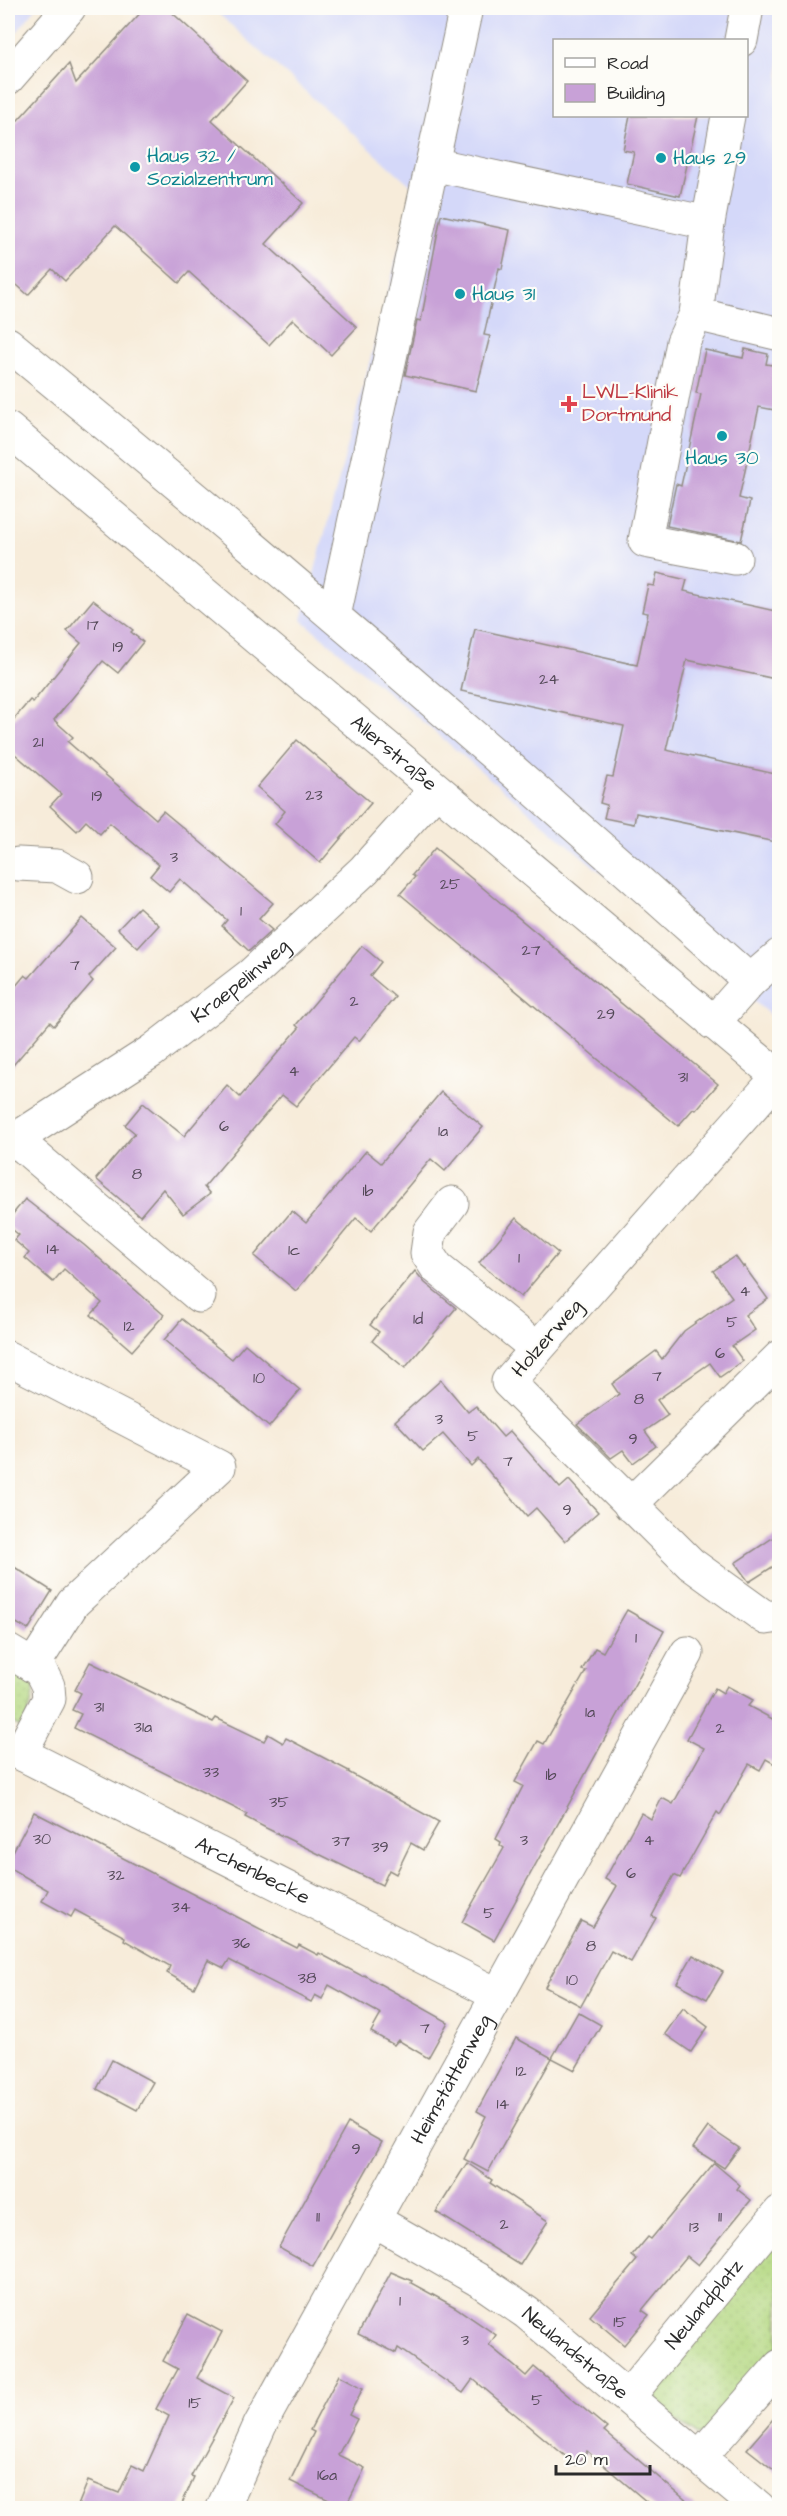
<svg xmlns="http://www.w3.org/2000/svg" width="787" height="2516" font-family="'Architects Daughter',sans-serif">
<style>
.built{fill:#d4d8f9;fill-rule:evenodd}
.grass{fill:url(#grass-dots);stroke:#708256;stroke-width:1.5}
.building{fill:#c8a1d7}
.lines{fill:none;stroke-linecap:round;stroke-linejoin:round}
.minor-casing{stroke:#918c82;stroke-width:35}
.minor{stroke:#fff;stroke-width:33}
.culture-dot{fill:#0f9aa8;stroke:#fdfcf7;stroke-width:2}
.health-dot{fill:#e0444e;stroke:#fdfcf7;stroke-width:2}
.labels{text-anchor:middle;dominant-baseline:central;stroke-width:4.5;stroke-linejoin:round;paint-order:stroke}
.number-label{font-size:16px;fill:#524856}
.culture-label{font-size:20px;fill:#0d838f;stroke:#fdfcf7;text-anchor:start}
.health-label{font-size:20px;fill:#be3a42;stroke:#fdfcf7;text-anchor:start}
.street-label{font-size:20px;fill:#2b2b2b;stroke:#fdfcf7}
</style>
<defs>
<pattern id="grass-dots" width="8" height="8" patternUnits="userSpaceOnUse" patternTransform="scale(1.5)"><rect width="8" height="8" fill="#b4d881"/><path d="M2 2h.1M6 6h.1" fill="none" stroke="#9bba70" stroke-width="1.8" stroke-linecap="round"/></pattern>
</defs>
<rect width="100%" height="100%" fill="#fdfcf7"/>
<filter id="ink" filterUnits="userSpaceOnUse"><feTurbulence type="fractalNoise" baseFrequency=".0167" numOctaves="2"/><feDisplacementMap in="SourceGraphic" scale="12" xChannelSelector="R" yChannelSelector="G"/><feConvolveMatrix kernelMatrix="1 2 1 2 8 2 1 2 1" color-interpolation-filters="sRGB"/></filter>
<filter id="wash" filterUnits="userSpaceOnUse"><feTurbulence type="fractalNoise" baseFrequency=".008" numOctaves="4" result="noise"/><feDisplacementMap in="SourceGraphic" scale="24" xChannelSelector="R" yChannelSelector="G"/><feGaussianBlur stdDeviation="1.35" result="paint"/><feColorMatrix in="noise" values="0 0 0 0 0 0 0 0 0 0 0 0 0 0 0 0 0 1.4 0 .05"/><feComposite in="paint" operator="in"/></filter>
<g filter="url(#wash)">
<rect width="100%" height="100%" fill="#f7ecda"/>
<!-- built -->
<g class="built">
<path d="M8,8H36L8,43Z"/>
<path d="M212,8H779L780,1016L776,1020L302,620L415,189ZM554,40H746V116H554Z"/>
</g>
<!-- grass -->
<g class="grass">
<path d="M8,1661L36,1681L25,1730L8,1720Z"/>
<path d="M779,2230V2349L704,2434L698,2435C681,2423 649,2410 653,2386Z"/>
</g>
<g id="blocks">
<!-- building -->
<g class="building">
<path d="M145,8H167L247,81L212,120L303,203L266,244L357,327L331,355L293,319L269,345L189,272L179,283L115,226L65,281L52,269L28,295L8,277V131L69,64L76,83Z"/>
<path d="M630,116H698L680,196L627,184L634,152L623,150Z"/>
<path d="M441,215L510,230L502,269L499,268L484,335L490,336L476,391L405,375L417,320L421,321Z"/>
<path d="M745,349L768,354L766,364L780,366V411L759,407L739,498L750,501L741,541L667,526L676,484L681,486L701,394L696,393L705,350L743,358Z"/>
<path d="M657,573L687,580L684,591L780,612V680L687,660L666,750L780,775V843L636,813L634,824L604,818L607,805L600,803L607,776L613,777L624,726L461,691L475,629L637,665L648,613L642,612L648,585L654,586Z"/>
<path d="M93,600L133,630L131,632L143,642L118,673L103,661L54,720L73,737L68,742L156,819L163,811L273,903L259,919L272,930L249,951L222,926L227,920L180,879L169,892L150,876L159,865L110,823L100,834L86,821L77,831L50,806L61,794L8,748V726L30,700L33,702L81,643L67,631Z"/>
<path d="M297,740L371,803L320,863L275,824L285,811L257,787Z"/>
<path d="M435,848L718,1084L696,1110L693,1109L678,1126L400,894L415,877L412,875Z"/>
<path d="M139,907L159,925L138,948L118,929Z"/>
<path d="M82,918L116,947L89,977L93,981L54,1026L50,1022L8,1071V995L25,975L29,978Z"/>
<path d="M362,946L381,962L370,976L395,997L359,1041L354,1037L296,1106L282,1095L204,1187L210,1194L183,1214L163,1189L140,1216L96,1179L135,1133L125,1125L143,1103L184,1136L227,1085L240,1097L299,1028L296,1025Z"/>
<path d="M441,1092L483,1127L445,1171L431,1159L371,1231L356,1218L296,1291L254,1256L292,1211L306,1223L366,1151L381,1163Z"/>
<path d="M25,1199L84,1245L164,1315L132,1351L91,1315L102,1303L64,1269L53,1282L25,1258L29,1253L14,1240L19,1235L8,1226V1220Z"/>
<path d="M516,1218L558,1253L521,1297L479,1263Z"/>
<path d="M735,1256L743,1267L744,1266L768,1299L745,1315L755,1330L732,1346L743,1361L720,1377L710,1363L657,1400L668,1415L645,1431L656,1446L633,1463L623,1450L611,1458L577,1424L619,1394L612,1384L656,1351L662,1359L684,1331L732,1297L713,1271Z"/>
<path d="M415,1271L425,1283L456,1308L405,1368L372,1341L379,1332L370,1325Z"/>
<path d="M182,1319L232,1359L245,1344L300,1390L269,1427L164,1340Z"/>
<path d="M441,1380L468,1412L476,1406L503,1437L510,1431L560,1488L569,1480L598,1512L565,1541L536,1508L527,1516L478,1459L471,1466L443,1434L423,1451L395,1421Z"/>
<path d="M780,1533V1562L749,1582L735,1563Z"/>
<path d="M8,1563L52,1591L28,1630L8,1618Z"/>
<path d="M627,1610L664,1631L494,1940L462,1922L504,1848L500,1845L501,1842L496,1839L523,1786L515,1782L538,1741L544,1744L586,1671L582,1670L595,1648L603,1652Z"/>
<path d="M90,1662L213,1722L216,1718L264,1741L268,1734L283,1743L286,1738L349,1771L348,1772L439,1822L423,1850L411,1843L396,1874L389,1870L382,1885L266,1828L245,1817L247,1814L74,1728L81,1714L72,1710L81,1693L75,1690Z"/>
<path d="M727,1686L753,1700L748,1706L780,1723V1767L766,1759L760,1770L749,1764L720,1815L717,1812L680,1878L674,1875L652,1916L656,1918L631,1962L611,1951L581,2006L545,1987L581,1921L593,1927L617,1886L605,1879L641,1813L651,1819L662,1798L673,1804L704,1748L687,1739L715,1688L723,1693Z"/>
<path d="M34,1812L297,1948L299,1945L318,1955L319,1953L362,1976L364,1975L448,2022L428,2058L398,2040L394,2045L371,2032L381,2014L329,1985L322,1999L315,1995L311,2002L229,1960L224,1968L208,1960L194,1988L181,1981L167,1973L170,1966L124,1940L125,1937L75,1910L71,1917L42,1901L48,1890L8,1867V1861Z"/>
<path d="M693,1955L723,1972L707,1999L677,1983Z"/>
<path d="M683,2008L708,2027L691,2052L665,2034Z"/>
<path d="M578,2012L601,2025L575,2070L552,2058Z"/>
<path d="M516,2038L552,2058L488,2172L464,2159L486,2116L477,2111Z"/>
<path d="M112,2060L153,2082L137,2110L97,2089Z"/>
<path d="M348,2123L382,2142L313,2266L279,2247Z"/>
<path d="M708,2127L739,2148L724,2168L693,2148Z"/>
<path d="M467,2163L492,2180L490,2183L548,2221L520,2265L436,2212Z"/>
<path d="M714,2163L740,2185L737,2189L751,2200L698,2265L687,2256L642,2310L649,2315L624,2345L590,2316L637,2260L632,2256L648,2237L651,2239Z"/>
<path d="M391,2272L412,2281L411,2283L455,2307L496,2335L489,2345L526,2376L534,2367L607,2428L604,2431L695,2508H654L587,2451L576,2465L473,2379L463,2393L398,2348L396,2353L358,2334Z"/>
<path d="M188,2314L222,2332L197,2378L234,2398L191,2476L194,2477L180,2508H77L88,2481L119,2493L132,2465L144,2471L169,2416L156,2409L178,2369L163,2361Z"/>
<path d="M339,2375L363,2388L349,2415L357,2419L338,2455L365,2468L345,2508L290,2481L314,2432L310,2430Z"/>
<path d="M780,2411V2475L747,2449Z"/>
</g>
</g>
</g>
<g filter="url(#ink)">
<use href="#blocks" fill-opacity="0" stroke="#918c82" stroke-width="1.5"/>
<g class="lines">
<defs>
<g id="minor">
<path d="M466,8L432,164L708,223L696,314L780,334"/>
<path d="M741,40L747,8"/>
<path d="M8,78L69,8"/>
<path d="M708,223L728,116"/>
<path d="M696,314L683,342L645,541L735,558"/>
<path d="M8,344C260,550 508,763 750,981"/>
<path id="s1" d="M8,429L780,1078"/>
<path d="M334,616L432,164"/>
<path d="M18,864L57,866L77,877"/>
<path d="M713,1023L750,981L780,955"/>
<path d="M778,1077L508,1382L691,1564L766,1618L780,1616"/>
<path d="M16,1140L199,1296"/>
<path id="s2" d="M8,1144L152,1051L252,974L364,870L436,790"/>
<path d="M452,1203L430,1232L427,1253L437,1268L537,1349"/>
<path d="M8,1358L219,1467L73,1603L33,1666"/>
<path d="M630,1505L780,1357"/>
<path d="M8,1651L40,1670L48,1686L49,1699L20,1754"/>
<path id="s3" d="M8,1747L498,1995"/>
<path id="s4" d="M374,2220L482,2282L527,2313L759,2508"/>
<path id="s5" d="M628,2397L780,2212"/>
<path d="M699,2458L780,2366"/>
<path id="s6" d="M223,2508L260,2425L687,1653"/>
</g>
</defs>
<!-- minor casing -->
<use href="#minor" class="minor-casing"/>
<!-- minor -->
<use href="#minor" class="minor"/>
</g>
</g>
<!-- markers -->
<g class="culture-dot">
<circle cx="661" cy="158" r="6"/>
<circle cx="135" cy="167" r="6"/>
<circle cx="460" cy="294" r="6"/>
<circle cx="722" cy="436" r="6"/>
</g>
<path class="health-dot" d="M566 395h6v6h6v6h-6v6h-6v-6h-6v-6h6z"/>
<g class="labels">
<!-- number labels -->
<g class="number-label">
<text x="93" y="625">17</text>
<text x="118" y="647">19</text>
<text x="549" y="679">24</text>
<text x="38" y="742">21</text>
<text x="314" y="795">23</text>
<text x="97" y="796">19</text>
<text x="174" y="857">3</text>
<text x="450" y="884">25</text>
<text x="241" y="911">1</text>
<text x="531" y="950">27</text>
<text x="75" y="965">7</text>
<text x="354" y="1001">2</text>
<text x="606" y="1014">29</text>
<text x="294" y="1071">4</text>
<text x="683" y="1077">31</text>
<text x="224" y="1126">6</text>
<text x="443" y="1131">1a</text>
<text x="137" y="1174">8</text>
<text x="368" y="1191">1b</text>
<text x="53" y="1249">14</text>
<text x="294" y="1250">1c</text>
<text x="519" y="1258">1</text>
<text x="745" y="1291">4</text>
<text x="418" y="1319">1d</text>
<text x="732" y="1322">5</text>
<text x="129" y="1326">12</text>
<text x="720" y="1353">6</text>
<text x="657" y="1376">7</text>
<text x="259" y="1378">10</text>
<text x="639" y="1399">8</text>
<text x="439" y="1419">3</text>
<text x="473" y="1436">5</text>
<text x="633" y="1439">9</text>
<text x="508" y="1461">7</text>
<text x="567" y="1510">9</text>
<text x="636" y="1638">1</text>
<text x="99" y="1707">31</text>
<text x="590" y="1712">1a</text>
<text x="143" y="1727">31a</text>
<text x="720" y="1728">2</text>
<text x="211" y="1772">33</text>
<text x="551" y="1775">1b</text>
<text x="279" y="1802">35</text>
<text x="42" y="1839">30</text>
<text x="524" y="1840">3</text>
<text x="649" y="1840">4</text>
<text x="341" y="1841">37</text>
<text x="380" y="1847">39</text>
<text x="631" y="1873">6</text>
<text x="116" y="1875">32</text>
<text x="181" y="1907">34</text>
<text x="489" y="1913">5</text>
<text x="241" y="1943">36</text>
<text x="591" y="1946">8</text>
<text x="307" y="1978">38</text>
<text x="572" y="1980">10</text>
<text x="425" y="2028">7</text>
<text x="521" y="2071">12</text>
<text x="503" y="2104">14</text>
<text x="356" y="2149">9</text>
<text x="318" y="2217">11</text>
<text x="720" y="2217">11</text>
<text x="504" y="2224">2</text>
<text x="694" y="2227">13</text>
<text x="400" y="2301">1</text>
<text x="620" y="2322">15</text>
<text x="465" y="2340">3</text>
<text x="537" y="2400">5</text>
<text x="195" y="2403">15</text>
<text x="327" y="2475">16a</text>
</g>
<!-- culture labels -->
<g class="culture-label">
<text x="147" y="156">Haus 32 /<tspan x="147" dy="23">Sozialzentrum</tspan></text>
<text x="673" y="158">Haus 29</text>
<text x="472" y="294">Haus 31</text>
<text x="722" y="458" text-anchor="middle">Haus 30</text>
</g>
<!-- health labels -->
<g class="health-label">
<text x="582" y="392">LWL-Klinik<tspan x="582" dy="23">Dortmund</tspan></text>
</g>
<!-- street labels -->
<g class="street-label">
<text stroke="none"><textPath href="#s1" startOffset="504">Allerstraße</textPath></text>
<text stroke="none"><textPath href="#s2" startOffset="284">Kraepelinweg</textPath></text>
<text transform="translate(547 1338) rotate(-49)">Holzerweg</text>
<text stroke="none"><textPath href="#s3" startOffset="274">Archenbecke</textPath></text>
<text stroke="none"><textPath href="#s6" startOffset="486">Heimstättenweg</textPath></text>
<text stroke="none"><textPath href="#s5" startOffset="120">Neulandplatz</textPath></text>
<text stroke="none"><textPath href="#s4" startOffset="242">Neulandstraße</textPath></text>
</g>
</g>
<!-- margin -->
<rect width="787" height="2516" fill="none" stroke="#fdfcf7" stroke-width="30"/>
<!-- legend -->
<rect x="553" y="39" width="195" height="78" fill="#fdfcf7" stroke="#a9a8a5" stroke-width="1.5"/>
<rect x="565" y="58" width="30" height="9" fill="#ffffff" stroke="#a9a8a5" stroke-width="1.5"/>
<text x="607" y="69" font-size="18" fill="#2b2b2b">Road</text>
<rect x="565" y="84" width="30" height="18" fill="#c8a1d7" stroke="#a9a8a5" stroke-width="1.5"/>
<text x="607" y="99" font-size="18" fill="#2b2b2b">Building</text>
<!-- scale -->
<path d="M556 2465v9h94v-9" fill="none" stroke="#2b2b2b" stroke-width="3"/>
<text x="565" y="2465" font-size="18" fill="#2b2b2b" stroke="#fdfcf7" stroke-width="4.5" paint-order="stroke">20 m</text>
</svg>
